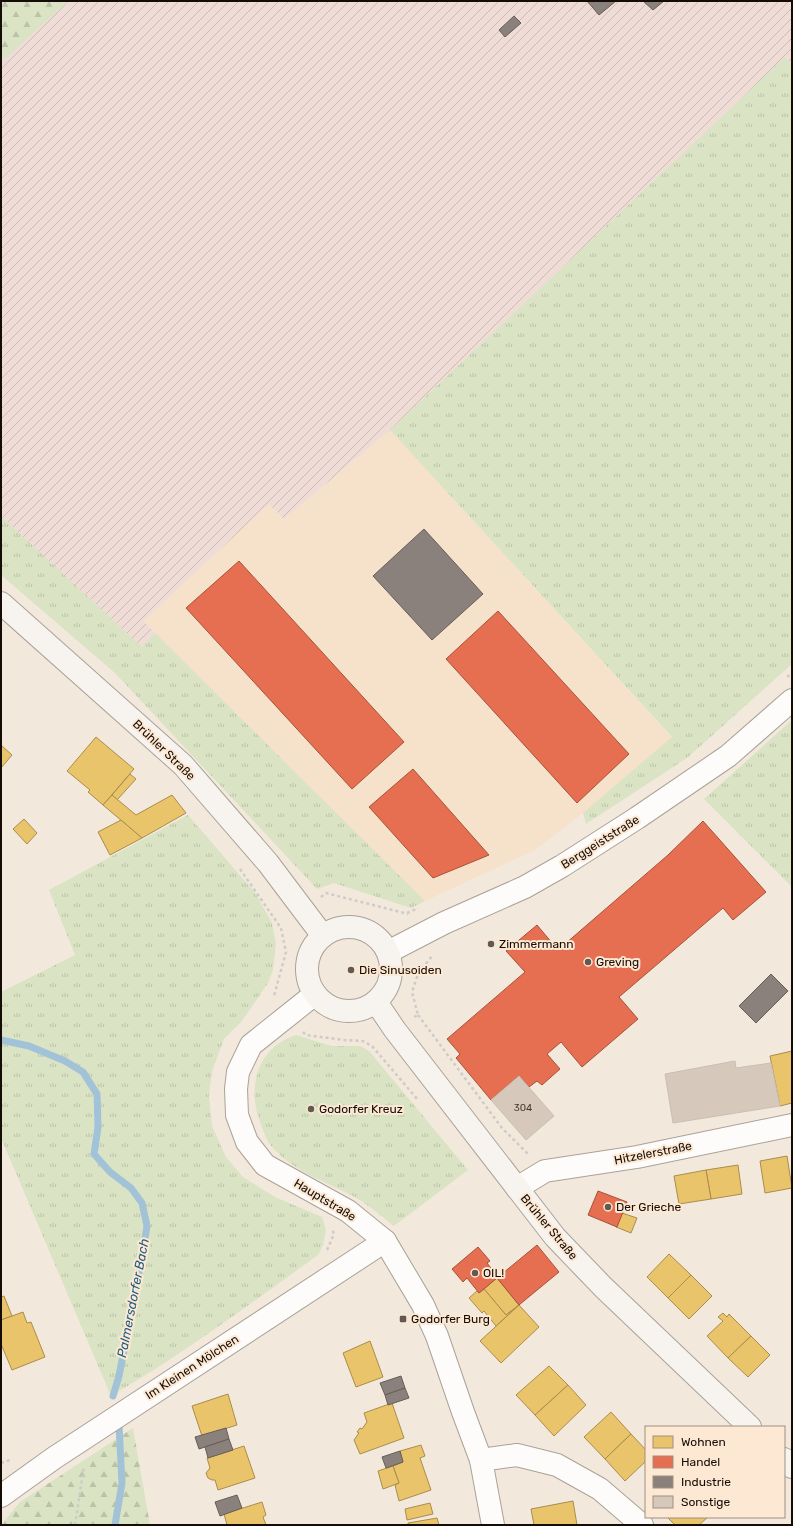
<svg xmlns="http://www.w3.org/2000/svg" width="793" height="1526" font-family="Rubik,sans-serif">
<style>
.built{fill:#f6e1ca}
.industrial{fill:url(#industrial-furrows)}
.grass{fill:url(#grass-tufts)}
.forest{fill:url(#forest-firs)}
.homes{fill:#e9c46a;stroke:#a98d4c}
.shops{fill:#e76f51;stroke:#a8513a}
.industry{fill:#8a817c;stroke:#675e58}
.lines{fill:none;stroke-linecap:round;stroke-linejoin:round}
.stream{stroke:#a1c2d7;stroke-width:7}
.building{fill:#d6c9bc;stroke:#c8beb4}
.minor-casing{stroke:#aaa298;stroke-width:24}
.secondary-casing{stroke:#aaa298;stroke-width:24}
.path{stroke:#cfcbc7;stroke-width:2.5;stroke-dasharray:3 3;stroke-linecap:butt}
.minor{stroke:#fdfcfa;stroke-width:22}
.secondary{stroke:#f7f4f0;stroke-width:22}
.poi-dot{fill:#635950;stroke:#fce8d3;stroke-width:1.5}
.labels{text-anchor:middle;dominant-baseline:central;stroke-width:4;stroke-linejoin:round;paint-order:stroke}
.number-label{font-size:10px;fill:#453b33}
.street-label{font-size:12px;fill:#150c05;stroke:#fce8d3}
.poi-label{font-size:12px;fill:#150c05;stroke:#fce8d3;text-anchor:start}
.water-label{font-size:13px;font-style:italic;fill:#205d80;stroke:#fce8d3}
</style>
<defs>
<pattern id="industrial-furrows" width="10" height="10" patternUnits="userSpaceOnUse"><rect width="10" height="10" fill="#f0dcd6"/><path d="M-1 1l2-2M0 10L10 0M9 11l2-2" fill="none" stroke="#cdbcb6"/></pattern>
<pattern id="grass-tufts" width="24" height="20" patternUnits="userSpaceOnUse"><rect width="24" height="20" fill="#dae4c4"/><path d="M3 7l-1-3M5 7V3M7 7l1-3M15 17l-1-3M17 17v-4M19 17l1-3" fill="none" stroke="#bac2a7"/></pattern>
<pattern id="forest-firs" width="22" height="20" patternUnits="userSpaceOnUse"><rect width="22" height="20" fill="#dae4c4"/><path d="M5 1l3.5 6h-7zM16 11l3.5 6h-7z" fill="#bac2a7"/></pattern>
</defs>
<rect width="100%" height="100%" fill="#f3e8dc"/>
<!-- built -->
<path class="built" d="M390,430L672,738L583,813L535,850L425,901L142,621L269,504L284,519Z"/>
<!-- industrial -->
<path class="industrial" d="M69,1H792V65L785,58L390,430L284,519L269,504L143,621L155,633L143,648L1,530V56L5,59Z"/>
<!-- grass -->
<g class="grass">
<path d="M785,57L792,65V664L687,758L586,824L583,813L672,737L390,430Z"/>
<path d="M1,516L142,647L155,633L425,901L411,908L334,883L317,889L116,674L1,575Z"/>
<path d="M792,720V887L704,799Z"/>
<path d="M188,815L256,894L272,923L276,944L273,970L268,983L242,1021L224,1039L212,1071L209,1095L212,1126L226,1157L243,1177L275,1197L322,1217L326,1230L323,1245L318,1255C250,1304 183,1354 111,1396L1,1138V992L75,955L49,890Z"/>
<path d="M296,1035L332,1046H361L370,1052L468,1170L394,1226C380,1215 365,1202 349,1194C324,1181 294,1171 274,1149C266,1141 263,1130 259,1119C254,1105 253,1089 257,1075C262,1055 277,1041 296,1035Z"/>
</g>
<!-- forest -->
<g class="forest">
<path d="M1,1H69L4,60L1,56Z"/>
<path d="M133,1428L150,1525H1L20,1502Z"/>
</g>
<!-- homes -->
<g class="homes">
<path d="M96,737L134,769L103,805L88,792L90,790L67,771Z"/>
<path d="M1,745L12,755L1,768Z"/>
<path d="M130,774L136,779L117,800L112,795Z"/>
<path d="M112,795L136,815L172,795L186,813L142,838L103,805Z"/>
<path d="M24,819L37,833L27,844L13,829Z"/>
<path d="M121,820L142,838L110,855L98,832Z"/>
<path d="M792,1051V1103L780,1106L770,1056Z"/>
<path d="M787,1156L792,1188L765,1193L760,1161Z"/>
<path d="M738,1165L742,1194L711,1199L706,1170Z"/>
<path d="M706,1170L711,1199L679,1204L674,1176Z"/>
<path d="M622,1213L637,1218L631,1233L616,1227Z"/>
<path d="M669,1254L691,1275L668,1298L647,1277Z"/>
<path d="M691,1275L712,1296L689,1319L668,1298Z"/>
<path d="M497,1278L519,1305L506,1315L484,1289Z"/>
<path d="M484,1289L506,1315L519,1305L496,1326L484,1311L482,1313L469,1298L477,1291L479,1293Z"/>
<path d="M4,1296L12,1316L1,1320V1297Z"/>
<path d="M519,1305L539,1327L501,1363L480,1341Z"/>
<path d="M23,1312L27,1323L31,1322L45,1357L12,1370L1,1344V1320Z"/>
<path d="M723,1313L727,1317L729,1314L751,1336L728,1358L707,1336L723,1321L718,1317Z"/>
<path d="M751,1336L770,1355L748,1377L728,1358Z"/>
<path d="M370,1341L383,1377L356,1387L343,1353Z"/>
<path d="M549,1366L568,1385L535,1415L516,1395Z"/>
<path d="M568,1385L586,1405L554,1436L535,1415Z"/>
<path d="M228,1394L237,1425L202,1436L192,1406Z"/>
<path d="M392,1403L404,1438L360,1454L354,1440L359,1433L357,1432L360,1428L362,1429L367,1422L364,1413Z"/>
<path d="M611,1412L631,1434L605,1459L584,1437Z"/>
<path d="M631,1434L646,1450V1461L625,1481L605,1459Z"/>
<path d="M421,1445L425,1456L420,1458L431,1490L399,1501L395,1485L399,1483L393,1466L403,1462L400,1451Z"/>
<path d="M244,1446L255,1478L218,1490L215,1480H212L208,1478L206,1473L210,1468L207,1458Z"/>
<path d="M393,1466L399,1483L383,1489L378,1471Z"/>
<path d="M573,1501L577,1525H534L531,1509Z"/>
<path d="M262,1502L266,1515L263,1517L266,1525H227L224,1514Z"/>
<path d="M430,1503L433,1514L407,1520L405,1509Z"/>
<path d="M667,1517H708L699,1525H675Z"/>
<path d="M437,1518L439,1525H408V1523Z"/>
</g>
<!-- shops -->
<g class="shops">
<path d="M239,561L404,742L352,789L186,608Z"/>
<path d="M498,611L629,754L577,803L446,659Z"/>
<path d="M413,769L489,855L433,878L369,807Z"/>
<path d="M703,821L766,892L733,920L723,908L619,997L638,1019L582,1067L561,1042L547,1054L560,1069L542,1085L537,1081L529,1087L519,1076L491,1100L456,1058L460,1054L447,1039L525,972L506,951L537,925L558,950L668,855Z"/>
<path d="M598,1191L627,1202L617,1227L588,1215Z"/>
<path d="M537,1245L559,1272L519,1305L497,1278Z"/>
<path d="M478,1247L490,1261L487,1263L498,1277L479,1293L467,1278L463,1282L452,1269Z"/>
</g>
<!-- industry -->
<g class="industry">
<path d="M587,1H616L599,15Z"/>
<path d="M643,1H664L653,10Z"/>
<path d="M514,16L521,23L505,37L499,30Z"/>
<path d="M424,529L483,594L432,640L373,576Z"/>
<path d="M771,974L788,991L756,1023L739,1006Z"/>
<path d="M401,1376L405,1388L385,1395L380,1383Z"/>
<path d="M405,1388L409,1398L388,1405L385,1395Z"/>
<path d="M226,1428L229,1439L199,1449L195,1437Z"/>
<path d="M229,1439L233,1450L208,1458L205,1447Z"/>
<path d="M400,1451L403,1462L386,1468L382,1457Z"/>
<path d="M237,1495L242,1508L220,1516L215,1502Z"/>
</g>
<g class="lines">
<!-- stream -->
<g class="stream">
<path d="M1,1040L29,1046L65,1061L83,1072L97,1094L98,1127L94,1154L110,1172L131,1188L142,1203L147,1226L143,1251L119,1376L113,1396"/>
<path d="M115,1525L122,1483L119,1425"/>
</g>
</g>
<!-- building -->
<g class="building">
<path d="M735,1061L736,1068L771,1063L780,1106L673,1123L665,1074Z"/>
<path d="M519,1076L554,1116L526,1140L491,1100Z"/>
</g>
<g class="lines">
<defs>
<g id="minor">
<path d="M388,952L444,923L525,887L562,866L637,818L728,756L792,700"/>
<path d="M315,994L251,1045L238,1072L236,1089L237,1115L247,1142L265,1165L348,1211L385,1241L423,1305L437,1336L463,1412L481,1460L493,1525"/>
<path d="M517,1188L545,1171L637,1157L792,1125"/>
<path d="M481,1460L517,1455L557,1465L600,1489L642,1525"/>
<path d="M1,1496L54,1458L385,1241"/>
</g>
<g id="secondary">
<path d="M1,603L183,765L268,863L323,936"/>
<circle cx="349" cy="969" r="42"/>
<path d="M376,1002L395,1030L555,1237L603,1287L750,1427"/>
<path d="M784,1459L792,1467"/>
</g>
</defs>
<!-- minor casing -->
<use href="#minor" class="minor-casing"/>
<!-- secondary casing -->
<use href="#secondary" class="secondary-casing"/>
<!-- path -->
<g class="path">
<path d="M787,677L792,673"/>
<path d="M240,869L281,928L286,952L274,996L275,997"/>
<path d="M321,897L326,893L408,914"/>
<path d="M407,913L418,908"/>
<path d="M418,1015L502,1128L529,1155"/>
<path d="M414,1017L418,1015L412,992L418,974L432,956"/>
<path d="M303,1032L306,1035L344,1040L363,1041L372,1046L418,1100"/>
<path d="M327,1250L334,1234L332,1229"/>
<path d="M1,1463L10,1460"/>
<path d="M75,1525L84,1466"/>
</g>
<!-- minor -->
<use href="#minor" class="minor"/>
<!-- secondary -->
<use href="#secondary" class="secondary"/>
</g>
<!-- markers -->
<g class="poi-dot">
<circle cx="491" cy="944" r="4"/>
<circle cx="588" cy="962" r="4"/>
<circle cx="351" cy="970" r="4"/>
<circle cx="311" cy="1109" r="4"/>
<circle cx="608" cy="1207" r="4"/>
<circle cx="475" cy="1273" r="4"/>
<rect x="399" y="1315" width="8" height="8" rx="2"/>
</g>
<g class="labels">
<!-- number labels -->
<g class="number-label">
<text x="523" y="1108">304</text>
</g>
<!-- street labels -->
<g class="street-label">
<text transform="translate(164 750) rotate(44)">Brühler Straße</text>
<text transform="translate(600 842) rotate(-32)">Berggeiststraße</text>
<text transform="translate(653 1153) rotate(-11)">Hitzelerstraße</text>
<text transform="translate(325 1200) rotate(31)">Hauptstraße</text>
<text transform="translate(549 1227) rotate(50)">Brühler Straße</text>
<text transform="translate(192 1367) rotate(-33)">Im Kleinen Mölchen</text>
</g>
<!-- poi labels -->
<g class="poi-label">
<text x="499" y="944">Zimmermann</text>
<text x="596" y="962">Greving</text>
<text x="359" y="970">Die Sinusoiden</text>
<text x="319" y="1109">Godorfer Kreuz</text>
<text x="616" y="1207">Der Grieche</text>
<text x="483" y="1273">OIL!</text>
<text x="411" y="1319">Godorfer Burg</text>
</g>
<!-- water labels -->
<g class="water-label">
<text transform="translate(133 1298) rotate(-79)">Palmersdorfer Bach</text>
</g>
</g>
<!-- border -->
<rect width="793" height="1526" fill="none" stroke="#150c05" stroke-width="4"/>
<!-- legend -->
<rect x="645" y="1426" width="140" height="92" fill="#fce8d3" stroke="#a09081"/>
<rect x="653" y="1436" width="20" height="12" fill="#e9c46a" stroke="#a09081"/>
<text x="681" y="1446" font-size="12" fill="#150c05">Wohnen</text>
<rect x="653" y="1456" width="20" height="12" fill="#e76f51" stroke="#a09081"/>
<text x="681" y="1466" font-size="12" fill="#150c05">Handel</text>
<rect x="653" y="1476" width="20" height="12" fill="#8a817c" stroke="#a09081"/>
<text x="681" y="1486" font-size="12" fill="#150c05">Industrie</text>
<rect x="653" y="1496" width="20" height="12" fill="#d6c9bc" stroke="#a09081"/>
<text x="681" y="1506" font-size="12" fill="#150c05">Sonstige</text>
</svg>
